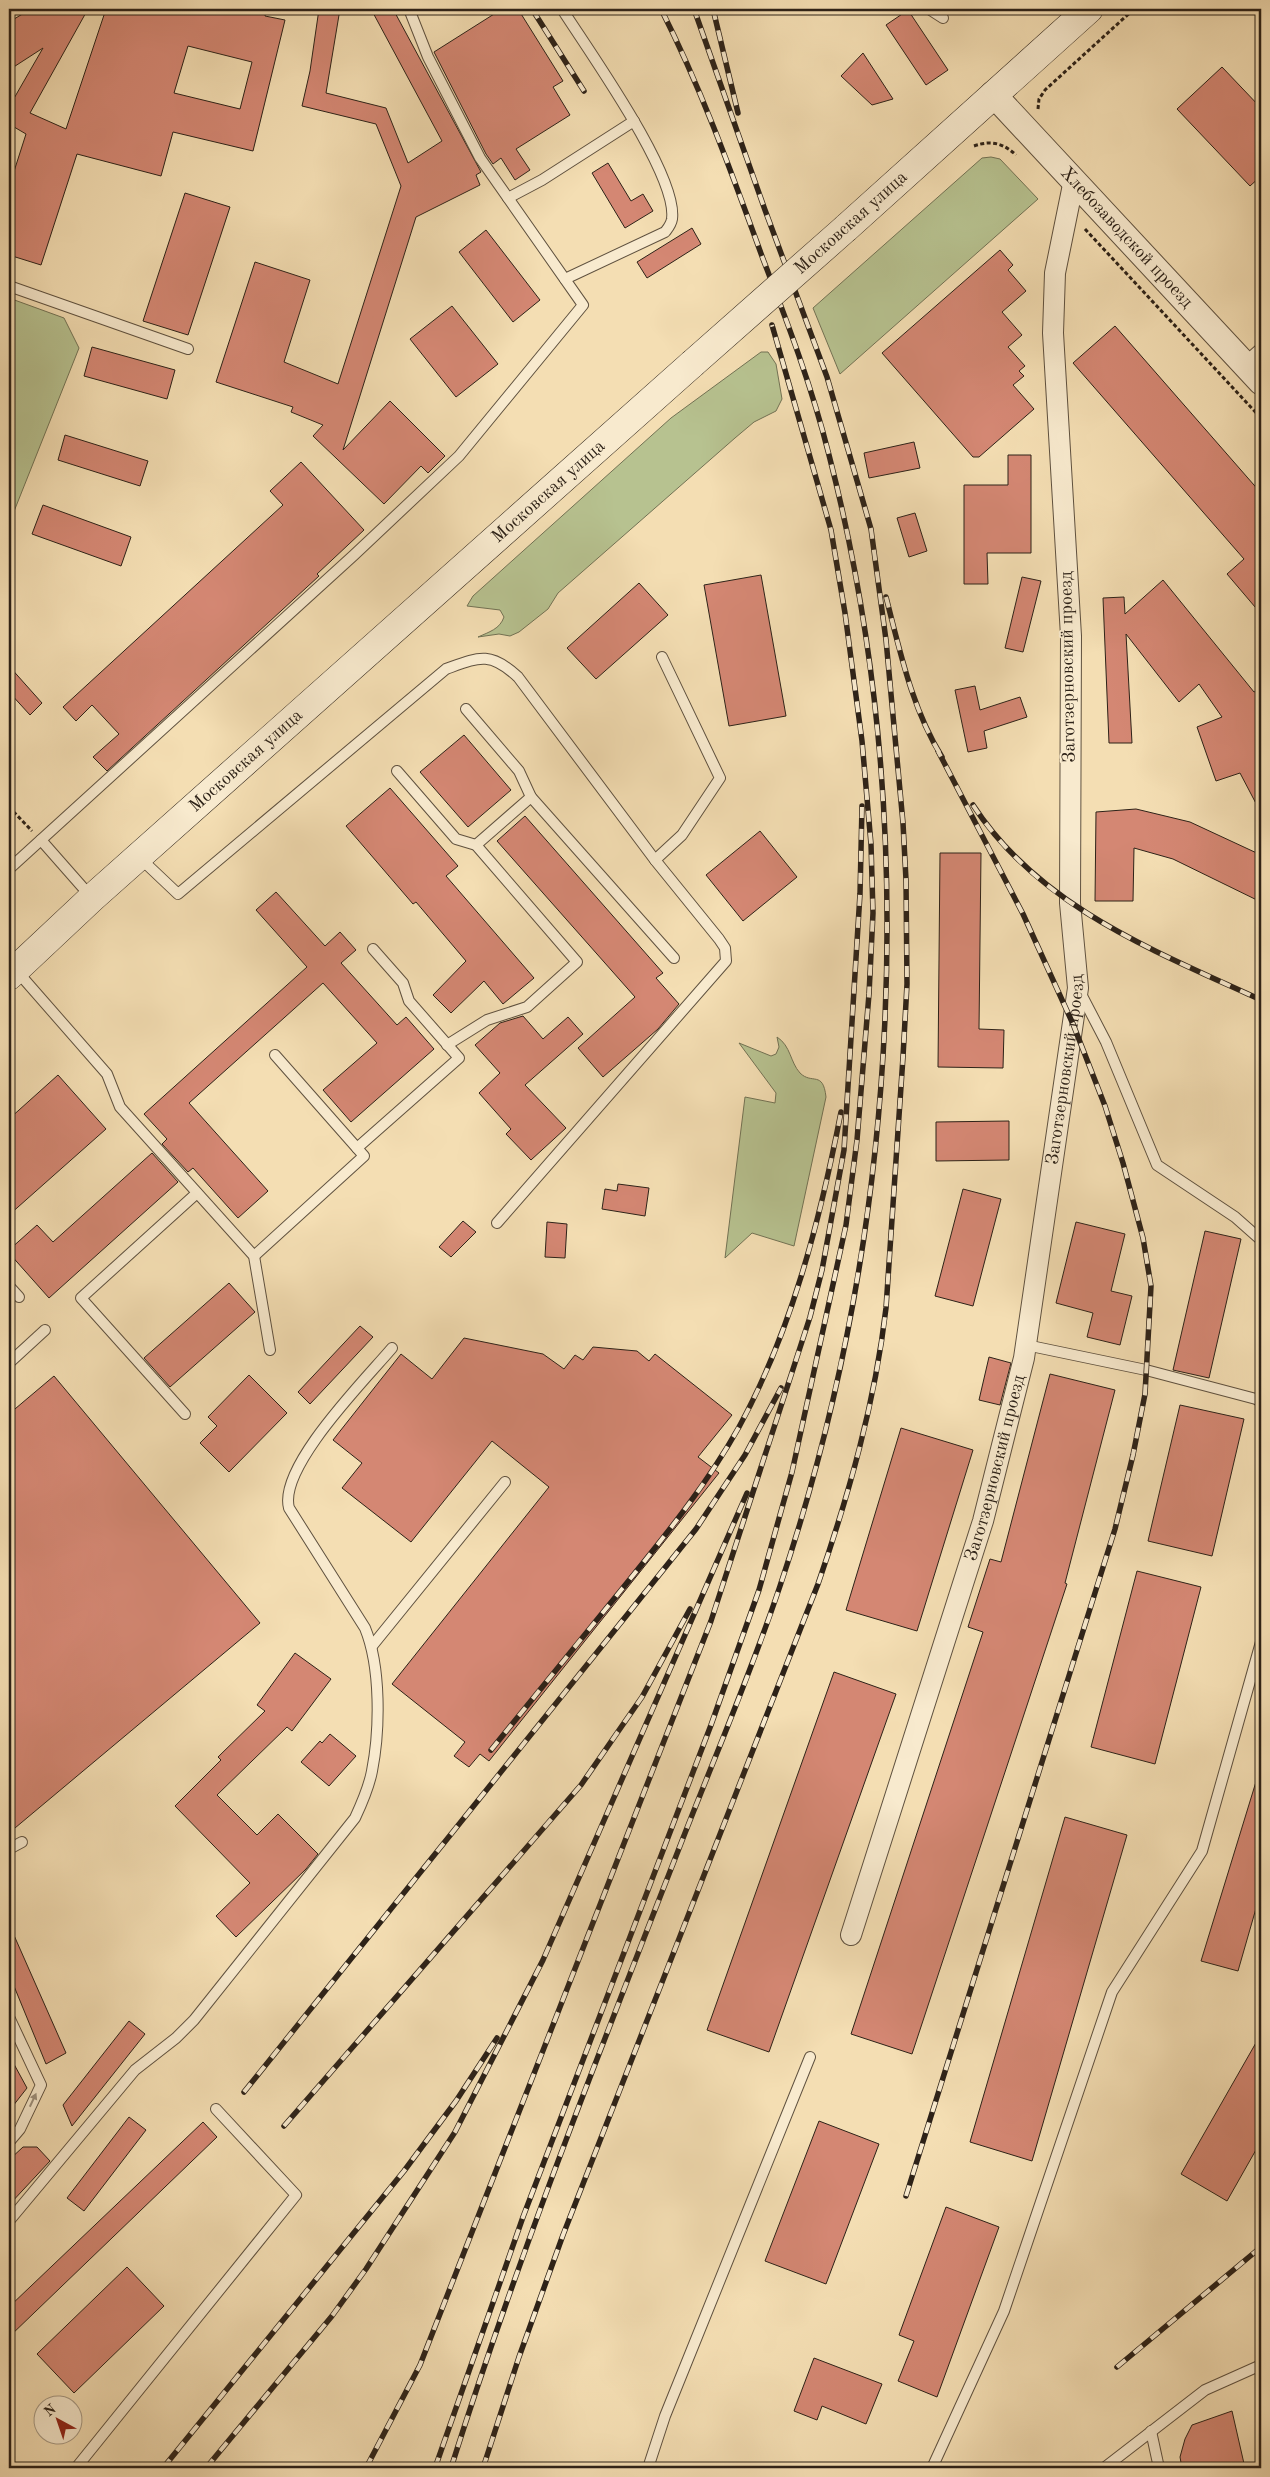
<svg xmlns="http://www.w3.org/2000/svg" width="1270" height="2477" font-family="'Old Standard TT',serif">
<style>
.green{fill:#b7c290;stroke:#727254}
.building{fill:#d48773;stroke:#2d2218;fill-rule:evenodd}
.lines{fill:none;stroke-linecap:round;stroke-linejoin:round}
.service-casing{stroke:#5f513f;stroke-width:12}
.minor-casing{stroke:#5f513f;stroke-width:22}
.tertiary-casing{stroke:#5f513f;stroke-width:27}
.secondary-casing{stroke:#2d2218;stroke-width:29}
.path{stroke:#2d2218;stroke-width:3;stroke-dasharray:4 2.5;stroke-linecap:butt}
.service{stroke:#f8eace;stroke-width:10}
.minor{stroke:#f8eace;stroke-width:20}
.tertiary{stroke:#f8eace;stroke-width:25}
.secondary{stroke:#f8eace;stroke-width:28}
.rail-casing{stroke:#2d2218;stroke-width:5.5}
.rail{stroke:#f8eace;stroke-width:4;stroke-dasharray:11;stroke-linecap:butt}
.secondary-bridge-casing{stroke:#2d2218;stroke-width:29;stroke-linecap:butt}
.secondary-bridge{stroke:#f8eace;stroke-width:28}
.oneway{fill:#9d907c}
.labels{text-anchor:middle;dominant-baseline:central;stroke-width:4;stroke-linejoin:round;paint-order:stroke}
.street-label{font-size:18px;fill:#2d2218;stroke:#f8eace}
</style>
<rect width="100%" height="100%" fill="#f4deb3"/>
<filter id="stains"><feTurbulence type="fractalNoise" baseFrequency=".004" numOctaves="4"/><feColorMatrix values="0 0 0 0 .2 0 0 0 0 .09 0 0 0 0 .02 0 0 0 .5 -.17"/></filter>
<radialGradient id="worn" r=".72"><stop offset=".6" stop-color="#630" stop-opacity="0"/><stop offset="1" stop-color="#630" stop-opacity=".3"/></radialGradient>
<!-- green -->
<g class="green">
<path d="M991,157L1000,159L1038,199L840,374L813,308L982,158Z"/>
<path d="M9,298L64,318L79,348L9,524Z"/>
<path d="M761,352H768L776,364L782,399L776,411L754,422L735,438L558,593L548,609L519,632L510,636L499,634L478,637C489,632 500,629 504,617L500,610L467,606L473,596L671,418Z"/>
<path d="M777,1037C791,1046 790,1062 800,1073C812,1085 823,1070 826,1097L794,1246L752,1233L725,1258L745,1097L775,1103L776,1093L739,1043L771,1056L776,1054L779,1047Z"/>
</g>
<!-- building -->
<g class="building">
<path d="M31,9H88L30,113L66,129L106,9H266L265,16L285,20L253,151L173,132L161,176L77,154L41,265L9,255V187L26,134L9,124V107L43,48L9,70V22ZM188,46L252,62L240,109L174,93Z"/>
<path d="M319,9H340L326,93L386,108L408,163L442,141L371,9H393L481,172L476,175L480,185L416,217L343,450L390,401L445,456L428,473L421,466L384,504L313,436L323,425L291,412L293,407L216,382L255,262L310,280L284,362L338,384L401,186L376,124L302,106L310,71Z"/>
<path d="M502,9H518L563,81L553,87L570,115L516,149L530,170L515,180L501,158L493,164L486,154L434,52Z"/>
<path d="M908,10L948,70L926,85L886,25Z"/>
<path d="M863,53L893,99L872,105L841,76Z"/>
<path d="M1222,67L1261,108V176L1250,186L1177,109Z"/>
<path d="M608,163L631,201L643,194L653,211L625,228L592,173Z"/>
<path d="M185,193L230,207L188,335L143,321Z"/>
<path d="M692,228L701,244L647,278L637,262Z"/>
<path d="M486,230L540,300L513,322L459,252Z"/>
<path d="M1000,250L1013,265L1008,270L1026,291L1002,312L1022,335L1008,347L1025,366L1019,371L1024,376L1013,385L1034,409L979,457H973L882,353Z"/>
<path d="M452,306L498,364L456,397L410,339Z"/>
<path d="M1115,326L1261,493V614L1227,574L1244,559L1073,363Z"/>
<path d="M92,347L175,370L167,399L84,376Z"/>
<path d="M65,435L148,461L140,486L58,460Z"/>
<path d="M914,442L920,468L869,478L864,453Z"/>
<path d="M1008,455H1031V553H987L988,584H964V485H1008Z"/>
<path d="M301,462L364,530L317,574L319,576L107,771L93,757L119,734L92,705L76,721L63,707L283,505L270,491Z"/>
<path d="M43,505L131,537L121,566L32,534Z"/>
<path d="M915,513L927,551L909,557L897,518Z"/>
<path d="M761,575L786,716L729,726L704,585Z"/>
<path d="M1022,577L1041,581L1023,652L1005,648Z"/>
<path d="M1163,580L1254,692L1261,689V813L1240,773L1216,781L1197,727L1222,717L1199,684L1179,702L1126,634L1132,743H1109L1103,598L1124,597L1125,614Z"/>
<path d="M639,583L668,615L596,679L567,648Z"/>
<path d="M9,666L42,703L30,715L9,692Z"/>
<path d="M975,686L980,710L1020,697L1027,717L984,731L987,748L968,752L955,690Z"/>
<path d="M464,735L511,790L468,827L420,772Z"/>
<path d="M390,788L458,866L446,876L534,978L503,1004L484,981L451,1013L433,995L466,961L416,902L413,904L346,826Z"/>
<path d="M1136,809L1190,822L1261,855V902L1173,859L1134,848L1133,901H1095L1096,812Z"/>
<path d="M525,816L663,973L656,978L679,1004L658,1029L603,1077L578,1048L635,997L497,841Z"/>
<path d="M760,831L797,877L743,921L706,875Z"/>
<path d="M940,853H981L979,1029L1004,1030L1003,1068L938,1067Z"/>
<path d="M276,892L325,946L340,932L356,950L341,963L397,1025L406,1017L434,1049L351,1122L323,1090L377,1043L323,983L189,1103L268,1191L238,1218L193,1168L188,1172L162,1144L167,1139L144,1114L307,967L256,910Z"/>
<path d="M523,1016L543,1039L568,1017L583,1034L525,1085L566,1128L531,1160L506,1134L511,1129L479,1093L500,1073L475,1045L500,1023Z"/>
<path d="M58,1075L106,1129L9,1215V1119Z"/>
<path d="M1009,1121V1160L936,1161V1122Z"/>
<path d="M152,1153L178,1182L49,1298L9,1253V1250L37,1225L53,1242Z"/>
<path d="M618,1184L649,1188L645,1216L602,1209L605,1189L617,1191Z"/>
<path d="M963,1189L1001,1199L973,1306L935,1296Z"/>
<path d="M463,1221L476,1232L451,1257L439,1247Z"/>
<path d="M547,1222L567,1224L565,1258L545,1257Z"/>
<path d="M1076,1222L1125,1234L1111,1291L1132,1296L1120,1345L1087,1337L1093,1313L1056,1303Z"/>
<path d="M1205,1231L1241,1239L1209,1378L1173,1370Z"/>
<path d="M229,1283L255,1312L170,1387L144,1358Z"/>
<path d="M360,1326L373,1337L310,1404L298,1392Z"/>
<path d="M464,1338L543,1354L564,1369L575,1355L583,1360L593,1347L637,1351L649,1361L655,1354L732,1415L698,1457L719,1473L489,1761L480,1754L469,1767L454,1756L465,1742L392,1684L549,1487L492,1441L411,1542L342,1488L362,1463L333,1440L401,1354L432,1379Z"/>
<path d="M989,1357L1011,1363L1000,1405L979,1400Z"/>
<path d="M1050,1374L1115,1390L1065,1583L1067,1584L912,2054L851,2034L983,1632L968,1627L990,1559L1001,1562Z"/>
<path d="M249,1375L287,1413L229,1472L200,1443L217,1426L208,1417Z"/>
<path d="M54,1376L260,1623L9,1833V1414Z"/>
<path d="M1180,1405L1244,1419L1212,1556L1148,1541Z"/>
<path d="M901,1428L973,1450L917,1631L846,1610Z"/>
<path d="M1137,1571L1201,1587L1155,1764L1091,1747Z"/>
<path d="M295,1653L331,1679L292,1731L287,1727L217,1795L257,1835L278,1814L318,1854L306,1869L236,1937L216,1916L250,1883L175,1806L221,1760L218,1757L265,1711L257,1705Z"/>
<path d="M834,1672L896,1694L769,2052L707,2030Z"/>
<path d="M330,1734L356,1756L329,1786L301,1762L320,1741L322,1743Z"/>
<path d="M1259,1772H1261V1891L1238,1971L1201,1961Z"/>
<path d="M1065,1817L1127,1835L1032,2161L970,2142Z"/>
<path d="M9,1924L66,2053L46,2064L9,1974Z"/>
<path d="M129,2021L145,2034L72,2126L63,2105Z"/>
<path d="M1261,2034V2141L1227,2201L1181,2174Z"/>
<path d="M9,2055L27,2088L9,2111Z"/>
<path d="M129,2117L146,2130L84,2211L67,2198Z"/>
<path d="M819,2121L879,2144L826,2284L765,2261Z"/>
<path d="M203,2122L217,2137L9,2337V2307Z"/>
<path d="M23,2147H37L50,2161L9,2205V2160Z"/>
<path d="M946,2207L999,2227L937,2397L898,2381L914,2341L899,2335Z"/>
<path d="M127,2267L164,2306L74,2393L37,2354Z"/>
<path d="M814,2358L882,2384L866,2424L822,2406L817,2420L794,2411Z"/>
<path d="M1232,2411L1245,2468H1182L1180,2457L1185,2439L1192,2425Z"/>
</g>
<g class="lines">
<defs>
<g id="service">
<path d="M562,9C588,50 678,175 672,219C671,225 668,228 665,232L565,279"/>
<path d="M929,9L943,18"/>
<path d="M508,198L542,180L634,121"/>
<path d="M9,286L188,349"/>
<path d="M1244,363L1261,348"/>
<path d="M466,709L519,771L531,797"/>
<path d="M397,771L456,839L476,845L577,962L527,1007L487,1020L447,1045"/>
<path d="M41,840L92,898"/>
<path d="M476,845L531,797L674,958"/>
<path d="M140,858L178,894L446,669C479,657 490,651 518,677L655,860L719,939L725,948L726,961L497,1223"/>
<path d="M655,860L682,835L720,778L662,657"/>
<path d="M9,869L354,555L459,456L583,305L480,158L428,57L409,9"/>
<path d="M16,970L107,1074L120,1107L254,1256L270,1350"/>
<path d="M1080,992L1106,1042L1157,1165L1235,1217L1261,1240"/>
<path d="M357,1148L459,1058L409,1001L403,983L373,949"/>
<path d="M254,1256L364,1156L275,1055"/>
<path d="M9,1286L19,1297"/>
<path d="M1026,1345L1146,1370L1256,1399L1261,1402"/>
<path d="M9,1363L45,1330"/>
<path d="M185,1414L81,1298L197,1193"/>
<path d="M372,1646L505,1482"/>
<path d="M9,1849L22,1842"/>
<path d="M9,2017L41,2085L20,2129L9,2142"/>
<path d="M9,2221L135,2070L176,2038L194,2020L355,1818C362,1803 369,1787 372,1771C380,1730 381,1667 365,1628L289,1508C278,1467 366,1379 392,1348"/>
<path d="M1151,2431L1159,2468"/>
<path d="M76,2468L296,2195L216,2109"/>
<path d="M648,2468L665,2416L810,2057"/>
<path d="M932,2468L1004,2311L1112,1992L1202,1851L1261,1642"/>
<path d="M1104,2468L1205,2390L1261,2365"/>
</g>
<g id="minor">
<path id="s1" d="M851,1935L983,1521L1024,1358L1078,988L1070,903L1071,636L1053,333L1055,273L1074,180"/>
</g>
<g id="tertiary">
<path id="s2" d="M993,94L1261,382"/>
</g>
<g id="secondary">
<path d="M846,228L1089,9"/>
<path id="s3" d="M9,976L92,898L692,364"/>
</g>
</defs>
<!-- service casing -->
<use href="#service" class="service-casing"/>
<!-- minor casing -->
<use href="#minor" class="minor-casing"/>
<!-- tertiary casing -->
<use href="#tertiary" class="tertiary-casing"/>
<!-- secondary casing -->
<use href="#secondary" class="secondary-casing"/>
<!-- path -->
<g class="path">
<path d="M1038,109L1039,99L1045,90L1134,9"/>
<path d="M974,146C991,140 1003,143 1016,155"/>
<path d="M1085,229L1261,418"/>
<path d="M9,807L32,831"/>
</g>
<!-- service -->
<use href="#service" class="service"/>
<!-- minor -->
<use href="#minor" class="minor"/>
<!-- tertiary -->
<use href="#tertiary" class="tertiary"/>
<!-- secondary -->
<use href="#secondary" class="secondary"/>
<defs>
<g id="rail">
<path d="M532,9L584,91"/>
<path d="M713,9L738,113"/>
<path d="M886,597C900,651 912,709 942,757"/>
<path d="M973,805C1039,907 1155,951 1261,1000"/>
<path d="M491,1750C534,1697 578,1643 622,1589C664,1537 706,1486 739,1427C792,1330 820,1220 841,1112"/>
<path d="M244,2092L696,1529L745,1455L781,1388"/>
<path d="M284,2126L581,1785L642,1697L690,1609"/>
<path d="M906,2196L1115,1529L1133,1455L1145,1394L1151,1286L1143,1238L1123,1163L1105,1106L1073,1024L1023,914L938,751"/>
<path d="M1117,2367L1261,2247"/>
<path d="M163,2468L404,2171L456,2101L497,2038"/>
<path d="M206,2468L332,2316L366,2269L455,2132L543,1960L747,1493"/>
<path d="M366,2468L420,2365L711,1621L810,1317L822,1270L844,1150L860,894L862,806"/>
<path d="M435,2468L523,2217L711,1725L759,1590L792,1472L846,1225L857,1140L869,994L873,913L871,844L862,741L845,613L831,530L772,325"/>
<path d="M451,2468C517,2259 598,2056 678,1851C712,1763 750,1676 780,1586C900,1230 923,820 829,455C812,387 788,324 763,259C732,174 702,90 661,9"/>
<path d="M483,2468L519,2357L563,2235L818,1584C849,1494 875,1403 886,1308L903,1057L907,984L906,880L903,823L886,640L871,529L827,377L765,210L694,9"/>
</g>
</defs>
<!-- rail casing -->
<use href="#rail" class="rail-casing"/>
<!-- rail -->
<use href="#rail" class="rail"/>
<defs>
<path id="secondary-bridge" d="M692,364L846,228"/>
</defs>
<!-- secondary-bridge casing -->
<use href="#secondary-bridge" class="secondary-bridge-casing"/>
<!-- secondary-bridge -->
<use href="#secondary-bridge" class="secondary-bridge"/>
</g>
<!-- one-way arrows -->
<defs><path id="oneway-solid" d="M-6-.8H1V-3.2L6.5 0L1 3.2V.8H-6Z" transform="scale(1.25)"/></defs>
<use class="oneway" href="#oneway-solid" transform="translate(33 2100) rotate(-65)"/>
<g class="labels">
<!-- street labels -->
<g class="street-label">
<text transform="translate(851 223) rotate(-42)">Московская улица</text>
<text stroke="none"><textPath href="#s2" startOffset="196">Хлебозаводской проезд</textPath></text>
<text stroke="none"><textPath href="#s3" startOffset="725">Московская улица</textPath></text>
<text transform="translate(1068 667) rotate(-91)">Заготзерновский проезд</text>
<text stroke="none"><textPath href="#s3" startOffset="320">Московская улица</textPath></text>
<text stroke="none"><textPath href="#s1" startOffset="894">Заготзерновский проезд</textPath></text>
<text stroke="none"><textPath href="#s1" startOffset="489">Заготзерновский проезд</textPath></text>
</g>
</g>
<!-- margin -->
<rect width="1270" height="2477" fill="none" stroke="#f4deb3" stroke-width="30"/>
<rect x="10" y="10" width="1250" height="2457" fill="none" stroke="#2d2218" stroke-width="2.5"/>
<rect x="15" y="15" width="1240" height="2447" fill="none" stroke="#2d2218"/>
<!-- north arrow -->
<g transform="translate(58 2420) rotate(320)"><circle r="24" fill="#f8eace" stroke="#a79a85"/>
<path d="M0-4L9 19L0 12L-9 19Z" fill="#8f2418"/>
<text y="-8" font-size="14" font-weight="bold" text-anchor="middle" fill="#2d2218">N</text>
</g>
<rect width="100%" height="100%" filter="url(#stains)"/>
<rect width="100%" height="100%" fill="url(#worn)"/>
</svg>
